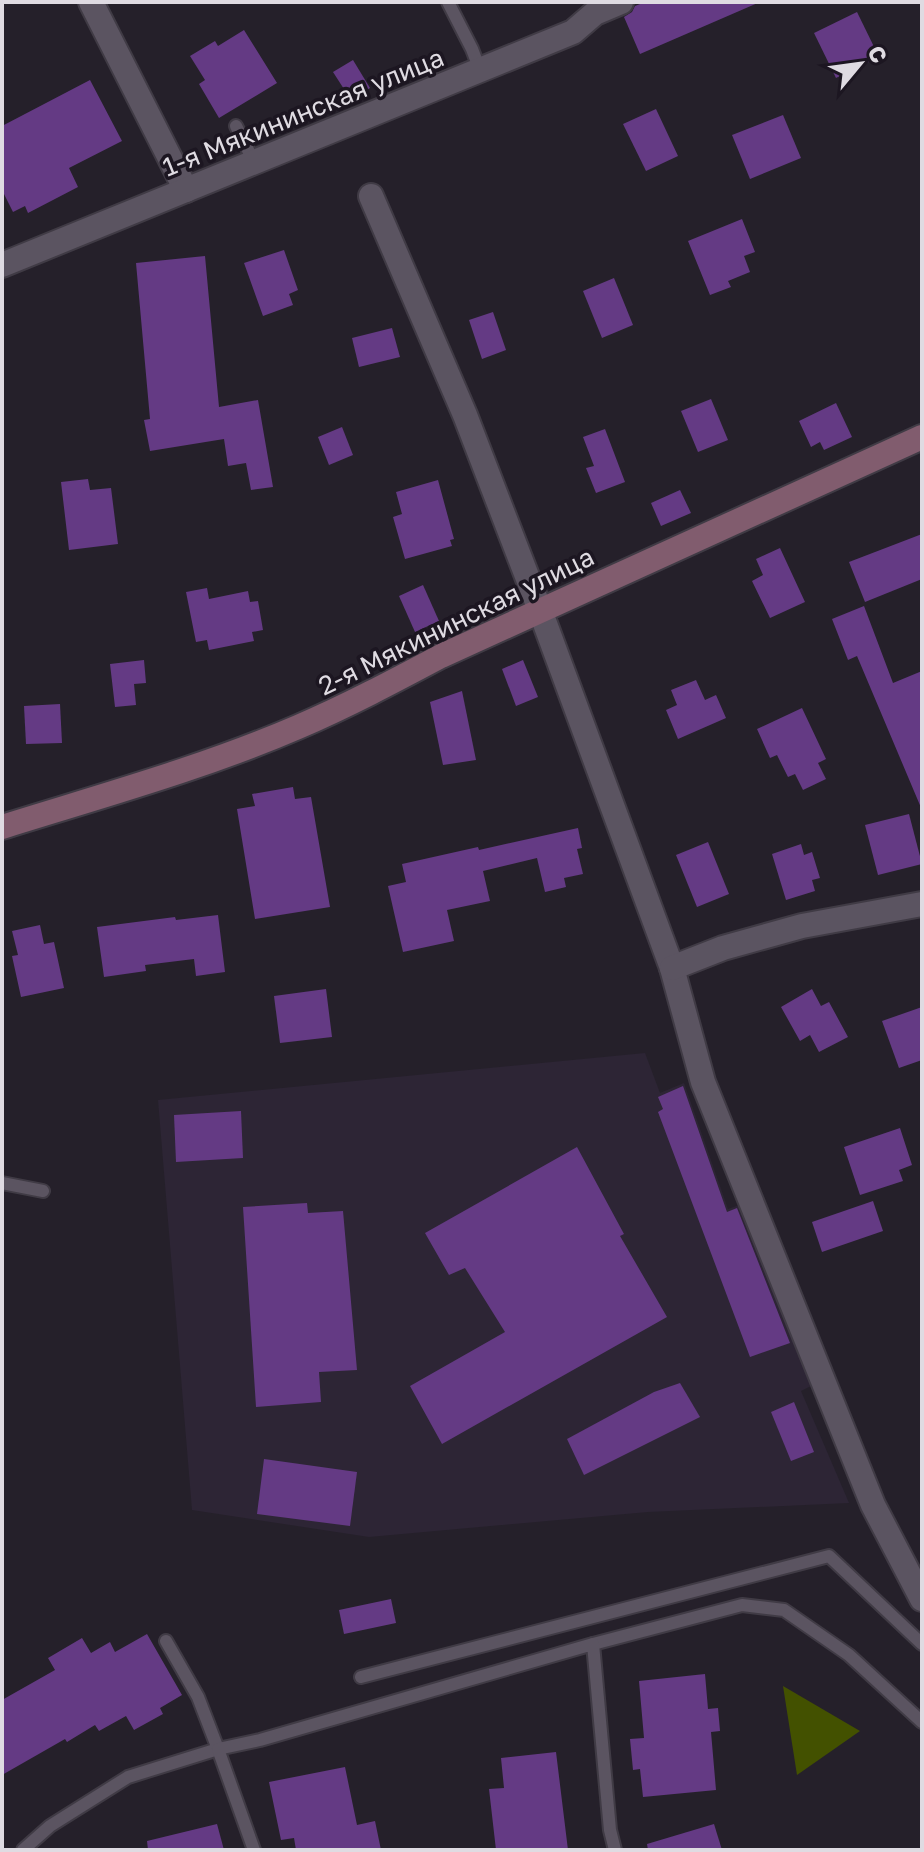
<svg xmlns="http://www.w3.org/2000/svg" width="924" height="1852" font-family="'Golos Text',sans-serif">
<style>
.built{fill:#2d2535}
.green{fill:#435100}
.building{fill:#643a84}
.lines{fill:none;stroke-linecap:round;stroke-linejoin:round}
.lane-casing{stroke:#403b45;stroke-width:16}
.street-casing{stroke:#403b45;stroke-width:28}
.secondary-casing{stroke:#403b45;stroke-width:28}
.lane{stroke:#5b5461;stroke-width:12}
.street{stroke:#5b5461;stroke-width:24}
.secondary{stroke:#815c6e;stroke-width:24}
.labels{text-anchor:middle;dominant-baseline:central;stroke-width:7;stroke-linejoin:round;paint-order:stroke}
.street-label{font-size:26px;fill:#dfdbe2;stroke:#1c1621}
</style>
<rect width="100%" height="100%" fill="#25202a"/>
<!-- built -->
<path class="built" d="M645,1053L660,1093L684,1083L728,1209L742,1204L811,1386L801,1391L849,1503L648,1512L369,1537L192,1510L158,1100Z"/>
<!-- green -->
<path class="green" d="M783,1686L860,1731L797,1775Z"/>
<!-- building -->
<g class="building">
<path d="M645,2H760L640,54L624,17L632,12L635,6Z"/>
<path d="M857,12L879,57L836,78L814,33Z"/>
<path d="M244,30L277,83L219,118L199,84L205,80L190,56L215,41L218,46Z"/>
<path d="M353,60L370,88L351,100L333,72Z"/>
<path d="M90,80L122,141L69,168L78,187L28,213L25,206L13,212L2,190V126Z"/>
<path d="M656,109L678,156L646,171L623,124Z"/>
<path d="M783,115L801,158L750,179L732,135Z"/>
<path d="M742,219L755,252L744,256L750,272L728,281L731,287L710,295L688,241Z"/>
<path d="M284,250L298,290L289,294L293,305L263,316L244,263Z"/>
<path d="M205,256L219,407L258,400L273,487L251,490L246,463L228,466L224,439L150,451L144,420L150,419L136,263Z"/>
<path d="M614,278L633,325L602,338L583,291Z"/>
<path d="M493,312L506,350L482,359L469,320Z"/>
<path d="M392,328L400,357L359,367L352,338Z"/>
<path d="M711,399L728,440L698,452L681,411Z"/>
<path d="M836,403L852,437L824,450L820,442L811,447L799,421Z"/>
<path d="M342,427L353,455L329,465L318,437Z"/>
<path d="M605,429L625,482L596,493L586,468L594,466L583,437Z"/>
<path d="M88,479L90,490L111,488L118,544L69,550L61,482Z"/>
<path d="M438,480L454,539L450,540L452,546L405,559L393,517L402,514L396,492Z"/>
<path d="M680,490L691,513L661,526L651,503Z"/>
<path d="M922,534V579L865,602L849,562Z"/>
<path d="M780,548L805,602L770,618L752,581L763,575L756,559Z"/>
<path d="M423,585L439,621L415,632L399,596Z"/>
<path d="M207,588L209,599L248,591L250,602L258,601L263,630L252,632L254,641L209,650L207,640L196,642L186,592Z"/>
<path d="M864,606L893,683L922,671V810L857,656L848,660L832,619Z"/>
<path d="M144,660L146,683L134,684L136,705L115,707L110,664Z"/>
<path d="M523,660L538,697L516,706L502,669Z"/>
<path d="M696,680L705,700L716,695L726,718L678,739L666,710L677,705L671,690Z"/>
<path d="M462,691L476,760L443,765L430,702Z"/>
<path d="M60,704L62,743L26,744L24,706Z"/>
<path d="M802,708L826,759L818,763L826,779L803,790L795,774L788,777L777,755L770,758L757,729Z"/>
<path d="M293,787L295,799L311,797L330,907L255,919L237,809L255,806L252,794Z"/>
<path d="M909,814L922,864L878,875L865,825Z"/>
<path d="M578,828L582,848L577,849L583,874L564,878L566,887L545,892L537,858L483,871L490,901L447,910L454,941L403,952L388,886L406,882L402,864L478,847L479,850Z"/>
<path d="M708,842L729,894L697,907L676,855Z"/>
<path d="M801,844L804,855L812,852L820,878L812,880L815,891L786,900L772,854Z"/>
<path d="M218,915L225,972L196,976L194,959L145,965L146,971L104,977L97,927L175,917L176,920Z"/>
<path d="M40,925L44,944L54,942L64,988L21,997L12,956L18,955L12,931Z"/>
<path d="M326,989L332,1037L280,1043L274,996Z"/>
<path d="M812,989L821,1006L829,1002L848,1037L819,1052L810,1035L800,1041L781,1007Z"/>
<path d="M922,1007V1060L899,1068L882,1021Z"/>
<path d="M683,1086L727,1212L737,1208L790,1343L750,1357L658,1112L663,1109L658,1097Z"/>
<path d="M241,1111L243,1158L176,1162L174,1115Z"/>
<path d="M900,1128L912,1165L899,1170L903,1181L860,1195L844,1147Z"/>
<path d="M577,1147L624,1234L620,1236L667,1317L442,1444L410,1386L505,1332L465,1268L449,1275L425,1233Z"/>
<path d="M873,1201L883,1231L822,1252L812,1222Z"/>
<path d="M307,1203L308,1213L343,1211L357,1370L319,1372L321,1402L256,1407L243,1207Z"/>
<path d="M680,1383L700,1417L584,1475L567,1439L654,1392Z"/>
<path d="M794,1402L814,1452L791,1461L771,1412Z"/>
<path d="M264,1459L357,1472L350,1526L257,1514Z"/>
<path d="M391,1599L396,1623L344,1634L339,1610Z"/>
<path d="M147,1634L182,1695L160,1708L163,1714L134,1730L126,1716L99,1731L95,1725L67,1742L65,1739L2,1775V1700L55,1670L48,1658L82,1638L91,1653L110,1642L115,1652Z"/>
<path d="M705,1674L708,1709L718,1708L720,1731L711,1732L716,1790L643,1797L640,1769L633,1770L630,1739L644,1738L639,1681Z"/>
<path d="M556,1752L568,1850H496L489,1789L504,1788L501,1758Z"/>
<path d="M345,1767L357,1825L375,1821L381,1850H296L294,1838L281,1840L269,1782Z"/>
<path d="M217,1824L224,1850H148L147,1841Z"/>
<path d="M714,1824L722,1850H648L647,1844Z"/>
</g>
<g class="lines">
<defs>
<g id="lane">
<path d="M448,2L472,49L480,70"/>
<path d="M236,126L254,162"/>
<path d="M2,1183L43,1191"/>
<path d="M593,1644L742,1605L784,1610L849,1655L922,1722"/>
<path d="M361,1677L829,1556L922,1644"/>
<path d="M23,1850L50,1826L128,1777L218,1749L198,1697L166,1641"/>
<path d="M254,1850L218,1749L260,1740L593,1644L610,1830L615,1850"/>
</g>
<g id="street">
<path d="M91,2L186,190"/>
<path d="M371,196L465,415L540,610L672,968L703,1082L873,1505L922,1599"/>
<path d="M2,265L573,32L595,13L621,2"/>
<path d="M672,968L723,948L802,926L922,904"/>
</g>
<path id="secondary" d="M2,827C101,796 203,768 298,727C347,706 394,681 441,656L922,437"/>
</defs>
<!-- lane casing -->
<use href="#lane" class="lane-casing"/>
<!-- street casing -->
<use href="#street" class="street-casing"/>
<!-- secondary casing -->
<use href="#secondary" class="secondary-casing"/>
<!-- lane -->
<use href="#lane" class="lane"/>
<!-- street -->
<use href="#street" class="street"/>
<!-- secondary -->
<use href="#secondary" class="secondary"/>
</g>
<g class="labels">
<!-- street labels -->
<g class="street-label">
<text transform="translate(303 112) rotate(-22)">1-я Мякининская улица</text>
<text transform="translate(456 621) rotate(-26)">2-я Мякининская улица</text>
</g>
</g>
<!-- border -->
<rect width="924" height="1852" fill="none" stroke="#dfdbe2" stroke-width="8"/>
<!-- north arrow -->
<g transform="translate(860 64) rotate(61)" stroke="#1c1621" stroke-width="6" paint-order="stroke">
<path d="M0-6L14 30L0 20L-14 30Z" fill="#dfdbe2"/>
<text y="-12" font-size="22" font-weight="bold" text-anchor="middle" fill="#dfdbe2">С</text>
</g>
</svg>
